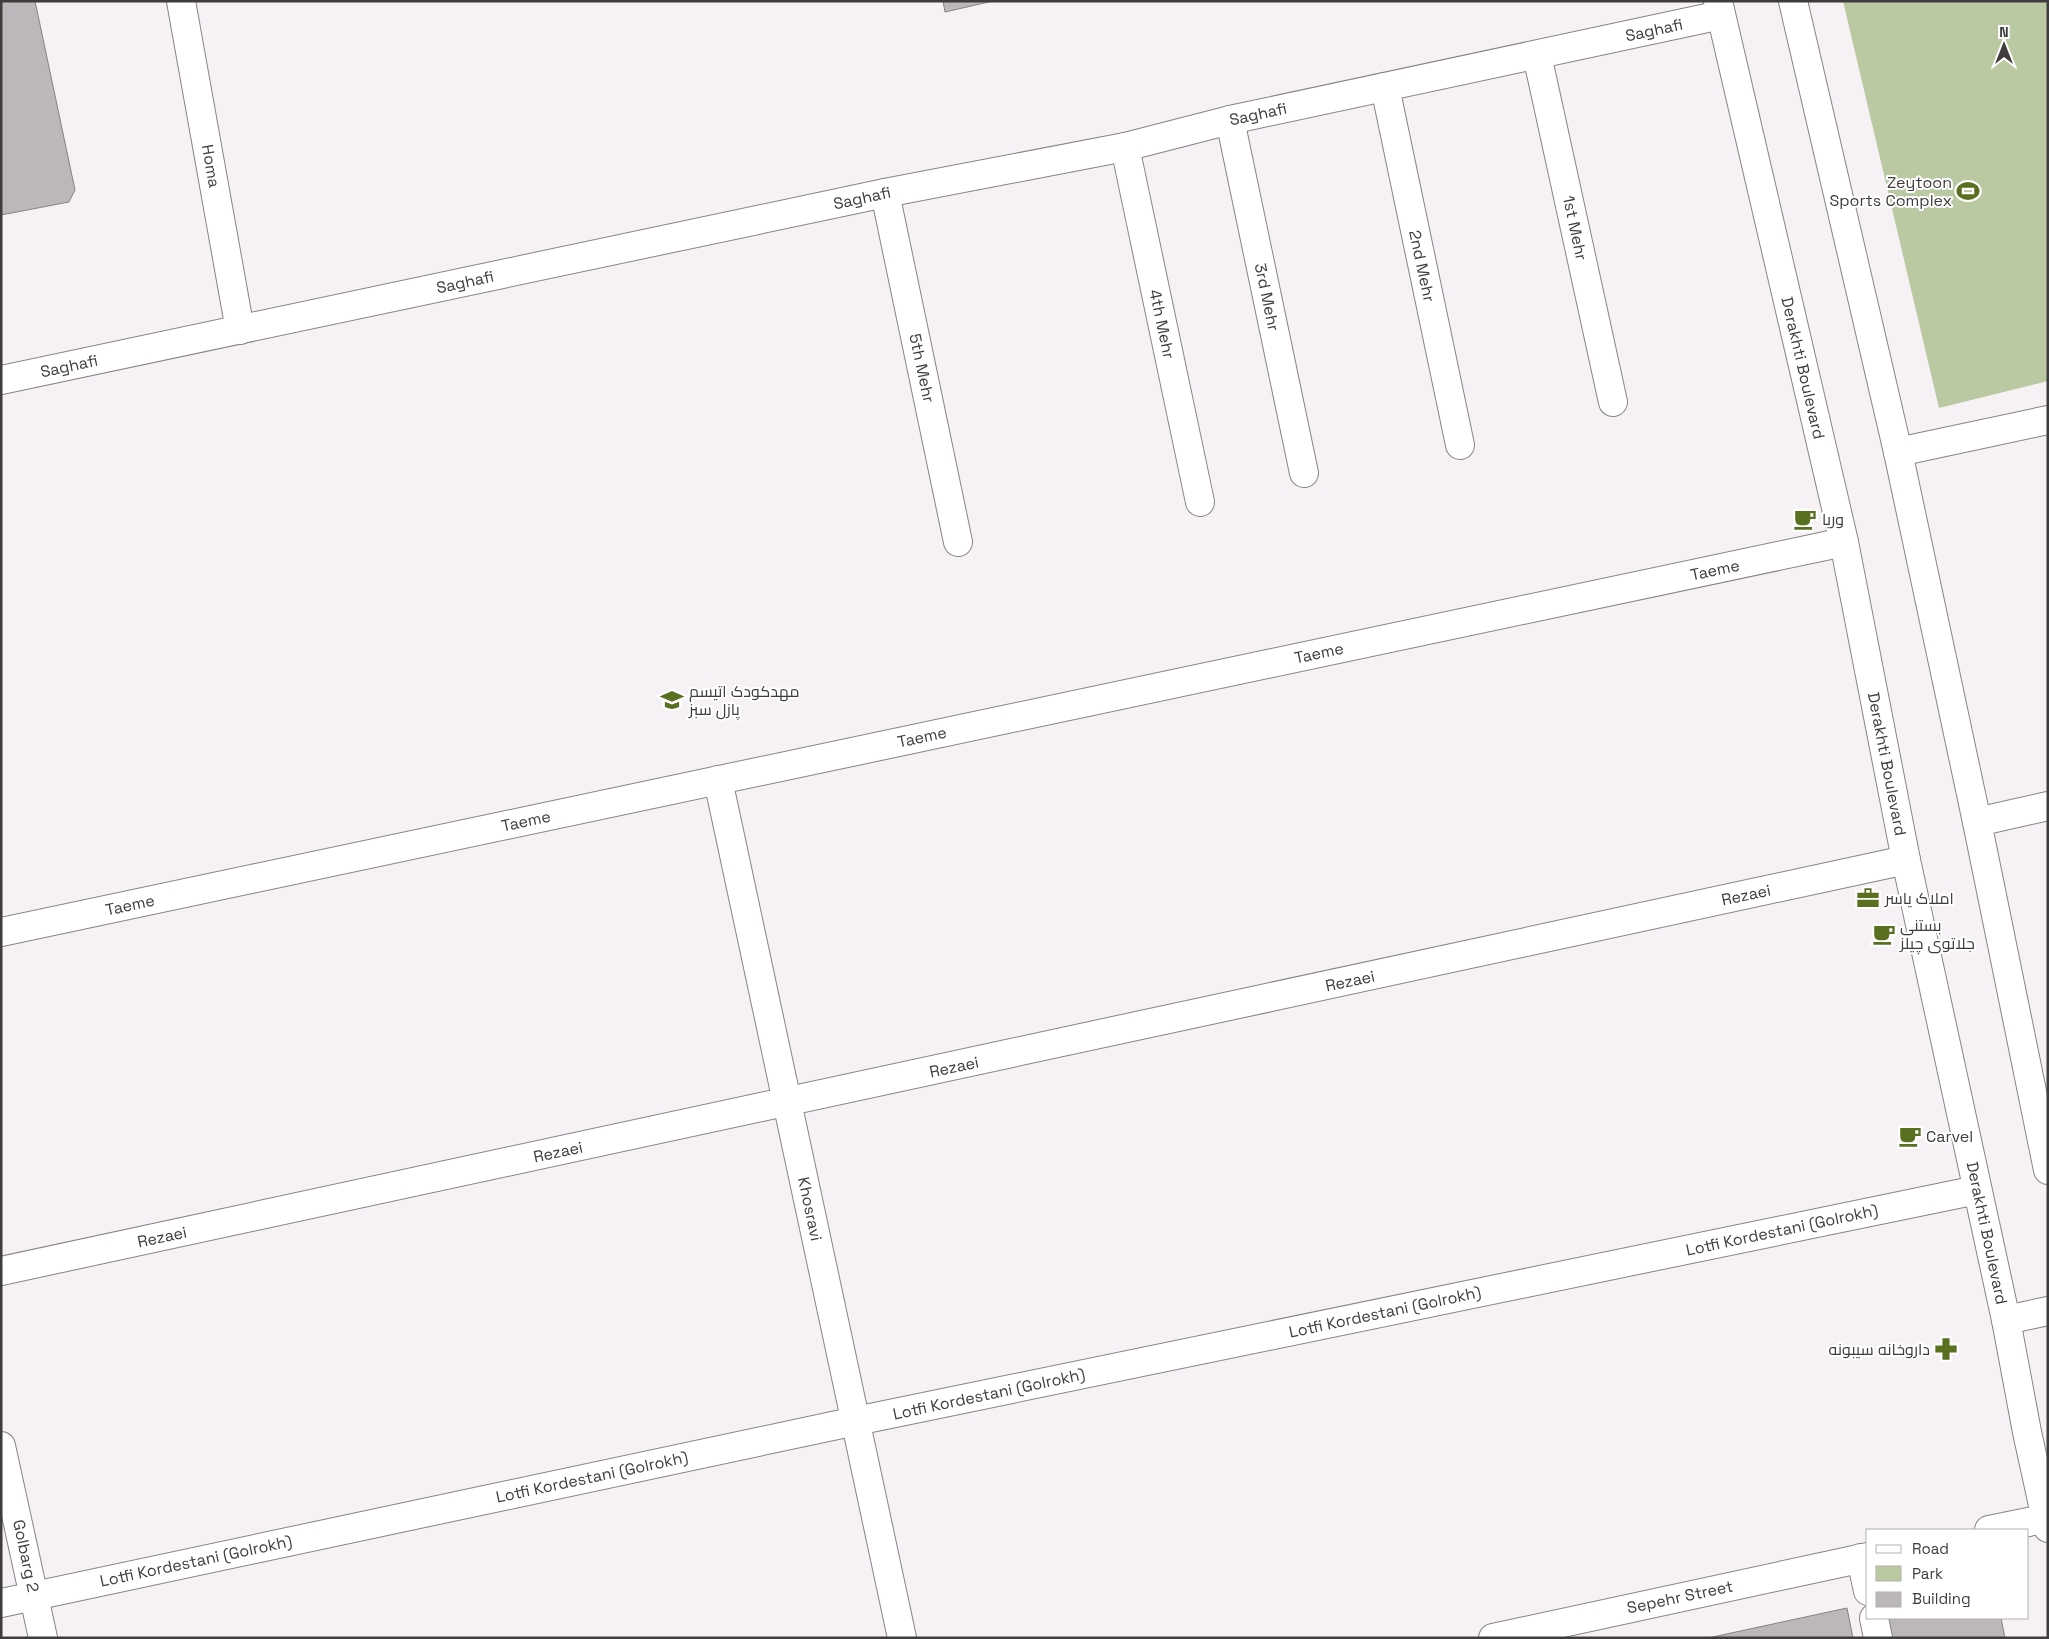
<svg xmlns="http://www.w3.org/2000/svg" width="2049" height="1639" font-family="'Space Grotesk',Cairo,sans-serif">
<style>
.green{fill:#bac9a2}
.building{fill:#bcb7bb;stroke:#868185}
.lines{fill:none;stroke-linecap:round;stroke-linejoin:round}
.street-casing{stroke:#888387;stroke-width:30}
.secondary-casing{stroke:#888387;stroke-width:30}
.street{stroke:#fff;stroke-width:28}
.secondary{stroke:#fff;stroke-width:28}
.labels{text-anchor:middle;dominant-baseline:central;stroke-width:4;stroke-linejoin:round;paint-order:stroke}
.street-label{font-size:16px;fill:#3e3c3d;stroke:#fff}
.poi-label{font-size:16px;fill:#3e3c3d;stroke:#fff;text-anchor:start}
</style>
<rect width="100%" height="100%" fill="#f6f1f5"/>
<!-- green -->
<path class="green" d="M1843,1H2048V381L1939,408Z"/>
<!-- building -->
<g class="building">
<path d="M1,1H35L75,190L69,202L1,215Z"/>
<path d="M943,1H993L945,12Z"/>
<path d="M1847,1608L1853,1638H1708Z"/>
<path d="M1887,1618H2001L2005,1638H1881Z"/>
</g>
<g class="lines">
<defs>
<g id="street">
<path d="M181,1L240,330"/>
<path d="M1537,55L1613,402"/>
<path d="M1385,87L1460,445"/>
<path d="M1230,120L1304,473"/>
<path d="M1125,147L1200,502"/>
<path d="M885,193L958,542"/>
<path d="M1,380L885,193L1125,147L1230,120L1721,15"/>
<path d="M718,780L902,1638"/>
<path d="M1977,822L2048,806"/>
<path d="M1,932L1844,542"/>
<path d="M1,1271L1906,860"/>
<path d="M1,1446L43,1638"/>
<path d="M1861,1558L1868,1591"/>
<path d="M1,1603L856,1421L1977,1190"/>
<path d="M1874,1618L1878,1638"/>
</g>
<g id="secondary">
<path d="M1718,1L1844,542L1906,860L2006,1320L2027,1432L2048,1528"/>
<path d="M1793,1L1898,452L1977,822L2048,1170"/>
<path d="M1898,452L2048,420"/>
<path d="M2006,1320L2048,1311"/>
<path d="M1989,1530L2048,1518"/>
<path d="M1493,1638L1868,1557"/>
</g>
</defs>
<!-- street casing -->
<use href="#street" class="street-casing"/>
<!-- secondary casing -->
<use href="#secondary" class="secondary-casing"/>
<!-- street -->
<use href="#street" class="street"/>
<!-- secondary -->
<use href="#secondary" class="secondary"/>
</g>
<!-- icons -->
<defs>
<symbol id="stadium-bare" viewBox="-9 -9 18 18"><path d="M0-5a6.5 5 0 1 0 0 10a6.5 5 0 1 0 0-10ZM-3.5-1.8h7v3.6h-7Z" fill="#597021" stroke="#fff" stroke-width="2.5" paint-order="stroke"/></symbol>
<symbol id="cafe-bare" viewBox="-9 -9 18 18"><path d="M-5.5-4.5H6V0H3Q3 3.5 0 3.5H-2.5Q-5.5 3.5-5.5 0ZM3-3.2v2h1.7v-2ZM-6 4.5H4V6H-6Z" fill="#597021" stroke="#fff" stroke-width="2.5" paint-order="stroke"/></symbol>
<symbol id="school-bare" viewBox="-9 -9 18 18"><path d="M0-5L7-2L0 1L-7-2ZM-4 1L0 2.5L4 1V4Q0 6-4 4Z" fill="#597021" stroke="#fff" stroke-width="2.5" paint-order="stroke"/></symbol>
<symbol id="office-bare" viewBox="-9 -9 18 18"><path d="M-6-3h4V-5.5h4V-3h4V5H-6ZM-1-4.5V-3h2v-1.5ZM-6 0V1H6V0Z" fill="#597021" stroke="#fff" stroke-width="2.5" paint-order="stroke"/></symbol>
<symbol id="pharmacy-bare" viewBox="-9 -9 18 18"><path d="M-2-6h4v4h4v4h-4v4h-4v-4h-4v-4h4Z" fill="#597021" stroke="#fff" stroke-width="2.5" paint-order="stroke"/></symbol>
</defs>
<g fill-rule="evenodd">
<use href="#stadium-bare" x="1952" y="175" width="32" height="32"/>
<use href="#cafe-bare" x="1789" y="503" width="32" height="32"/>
<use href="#school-bare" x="656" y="684" width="32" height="32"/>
<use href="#office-bare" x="1852" y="882" width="32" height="32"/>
<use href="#cafe-bare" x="1868" y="918" width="32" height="32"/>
<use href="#cafe-bare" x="1894" y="1120" width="32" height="32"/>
<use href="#pharmacy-bare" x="1930" y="1333" width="32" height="32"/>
</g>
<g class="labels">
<!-- street labels -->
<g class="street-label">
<text transform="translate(1654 30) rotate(-12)">Saghafi</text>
<text transform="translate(1258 114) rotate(-12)">Saghafi</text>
<text transform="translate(211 166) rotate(80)">Homa</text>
<text transform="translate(862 198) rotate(-12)">Saghafi</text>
<text transform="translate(1575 228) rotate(78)">1st Mehr</text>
<text transform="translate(1422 266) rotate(78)">2nd Mehr</text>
<text transform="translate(465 282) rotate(-12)">Saghafi</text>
<text transform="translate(1267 297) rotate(78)">3rd Mehr</text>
<text transform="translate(1162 324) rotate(78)">4th Mehr</text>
<text transform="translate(69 366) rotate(-12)">Saghafi</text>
<text transform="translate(922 368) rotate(78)">5th Mehr</text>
<text transform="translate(1803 368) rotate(77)">Derakhti Boulevard</text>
<text transform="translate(1715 570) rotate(-12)">Taeme</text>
<text transform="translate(1319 653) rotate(-12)">Taeme</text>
<text transform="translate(922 737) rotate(-12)">Taeme</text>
<text transform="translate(1887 764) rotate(79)">Derakhti Boulevard</text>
<text transform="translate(526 821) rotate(-12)">Taeme</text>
<text transform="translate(1746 895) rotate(-12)">Rezaei</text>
<text transform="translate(130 905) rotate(-12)">Taeme</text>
<text transform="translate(1350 981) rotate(-12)">Rezaei</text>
<text transform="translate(954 1067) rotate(-12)">Rezaei</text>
<text transform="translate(558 1152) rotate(-12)">Rezaei</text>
<text transform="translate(810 1209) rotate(78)">Khosravi</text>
<text transform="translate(1782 1230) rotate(-12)">Lotfi Kordestani (Golrokh)</text>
<text transform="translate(1987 1233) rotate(78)">Derakhti Boulevard</text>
<text transform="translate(162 1237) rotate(-12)">Rezaei</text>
<text transform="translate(1385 1312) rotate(-12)">Lotfi Kordestani (Golrokh)</text>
<text transform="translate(989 1394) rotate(-12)">Lotfi Kordestani (Golrokh)</text>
<text transform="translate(592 1477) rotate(-12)">Lotfi Kordestani (Golrokh)</text>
<text transform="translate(26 1556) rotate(78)">Golbarg 2</text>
<text transform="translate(196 1561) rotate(-12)">Lotfi Kordestani (Golrokh)</text>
<text transform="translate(1680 1597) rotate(-12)">Sepehr Street</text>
</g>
<!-- poi labels -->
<g class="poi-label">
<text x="1952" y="182" text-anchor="end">Zeytoon<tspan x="1952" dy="18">Sports Complex</tspan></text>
<text x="1822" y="519">وریا</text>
<text x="689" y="691">مهدکودک اتیسم<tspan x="689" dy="18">پازل سبز</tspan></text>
<text x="1885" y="898">املاک یاسر</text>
<text x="1900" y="925">بستنی<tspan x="1900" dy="18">جلاتوی چیلز</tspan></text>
<text x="1926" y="1136">Carvel</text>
<text x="1930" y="1349" text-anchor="end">داروخانه سیبونه</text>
</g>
</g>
<!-- border -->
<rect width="2049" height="1639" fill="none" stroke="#3e3c3d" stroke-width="5"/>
<!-- legend -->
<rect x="1866" y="1529" width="162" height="90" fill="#ffffff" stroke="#b2b1b1"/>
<rect x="1876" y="1545" width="25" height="8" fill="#ffffff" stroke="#b2b1b1"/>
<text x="1912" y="1554" font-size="15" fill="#3e3c3d">Road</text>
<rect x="1876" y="1566" width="25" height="15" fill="#bac9a2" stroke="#b2b1b1"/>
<text x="1912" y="1579" font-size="15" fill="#3e3c3d">Park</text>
<rect x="1876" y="1592" width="25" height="15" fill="#bcb7bb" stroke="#b2b1b1"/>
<text x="1912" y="1604" font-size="15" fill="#3e3c3d">Building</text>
<!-- north arrow -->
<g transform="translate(2004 45)" stroke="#ffffff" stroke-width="4" paint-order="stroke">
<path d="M0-4L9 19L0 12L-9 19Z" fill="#3e3c3d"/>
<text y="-8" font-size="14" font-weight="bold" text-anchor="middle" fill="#3e3c3d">N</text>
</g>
</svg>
